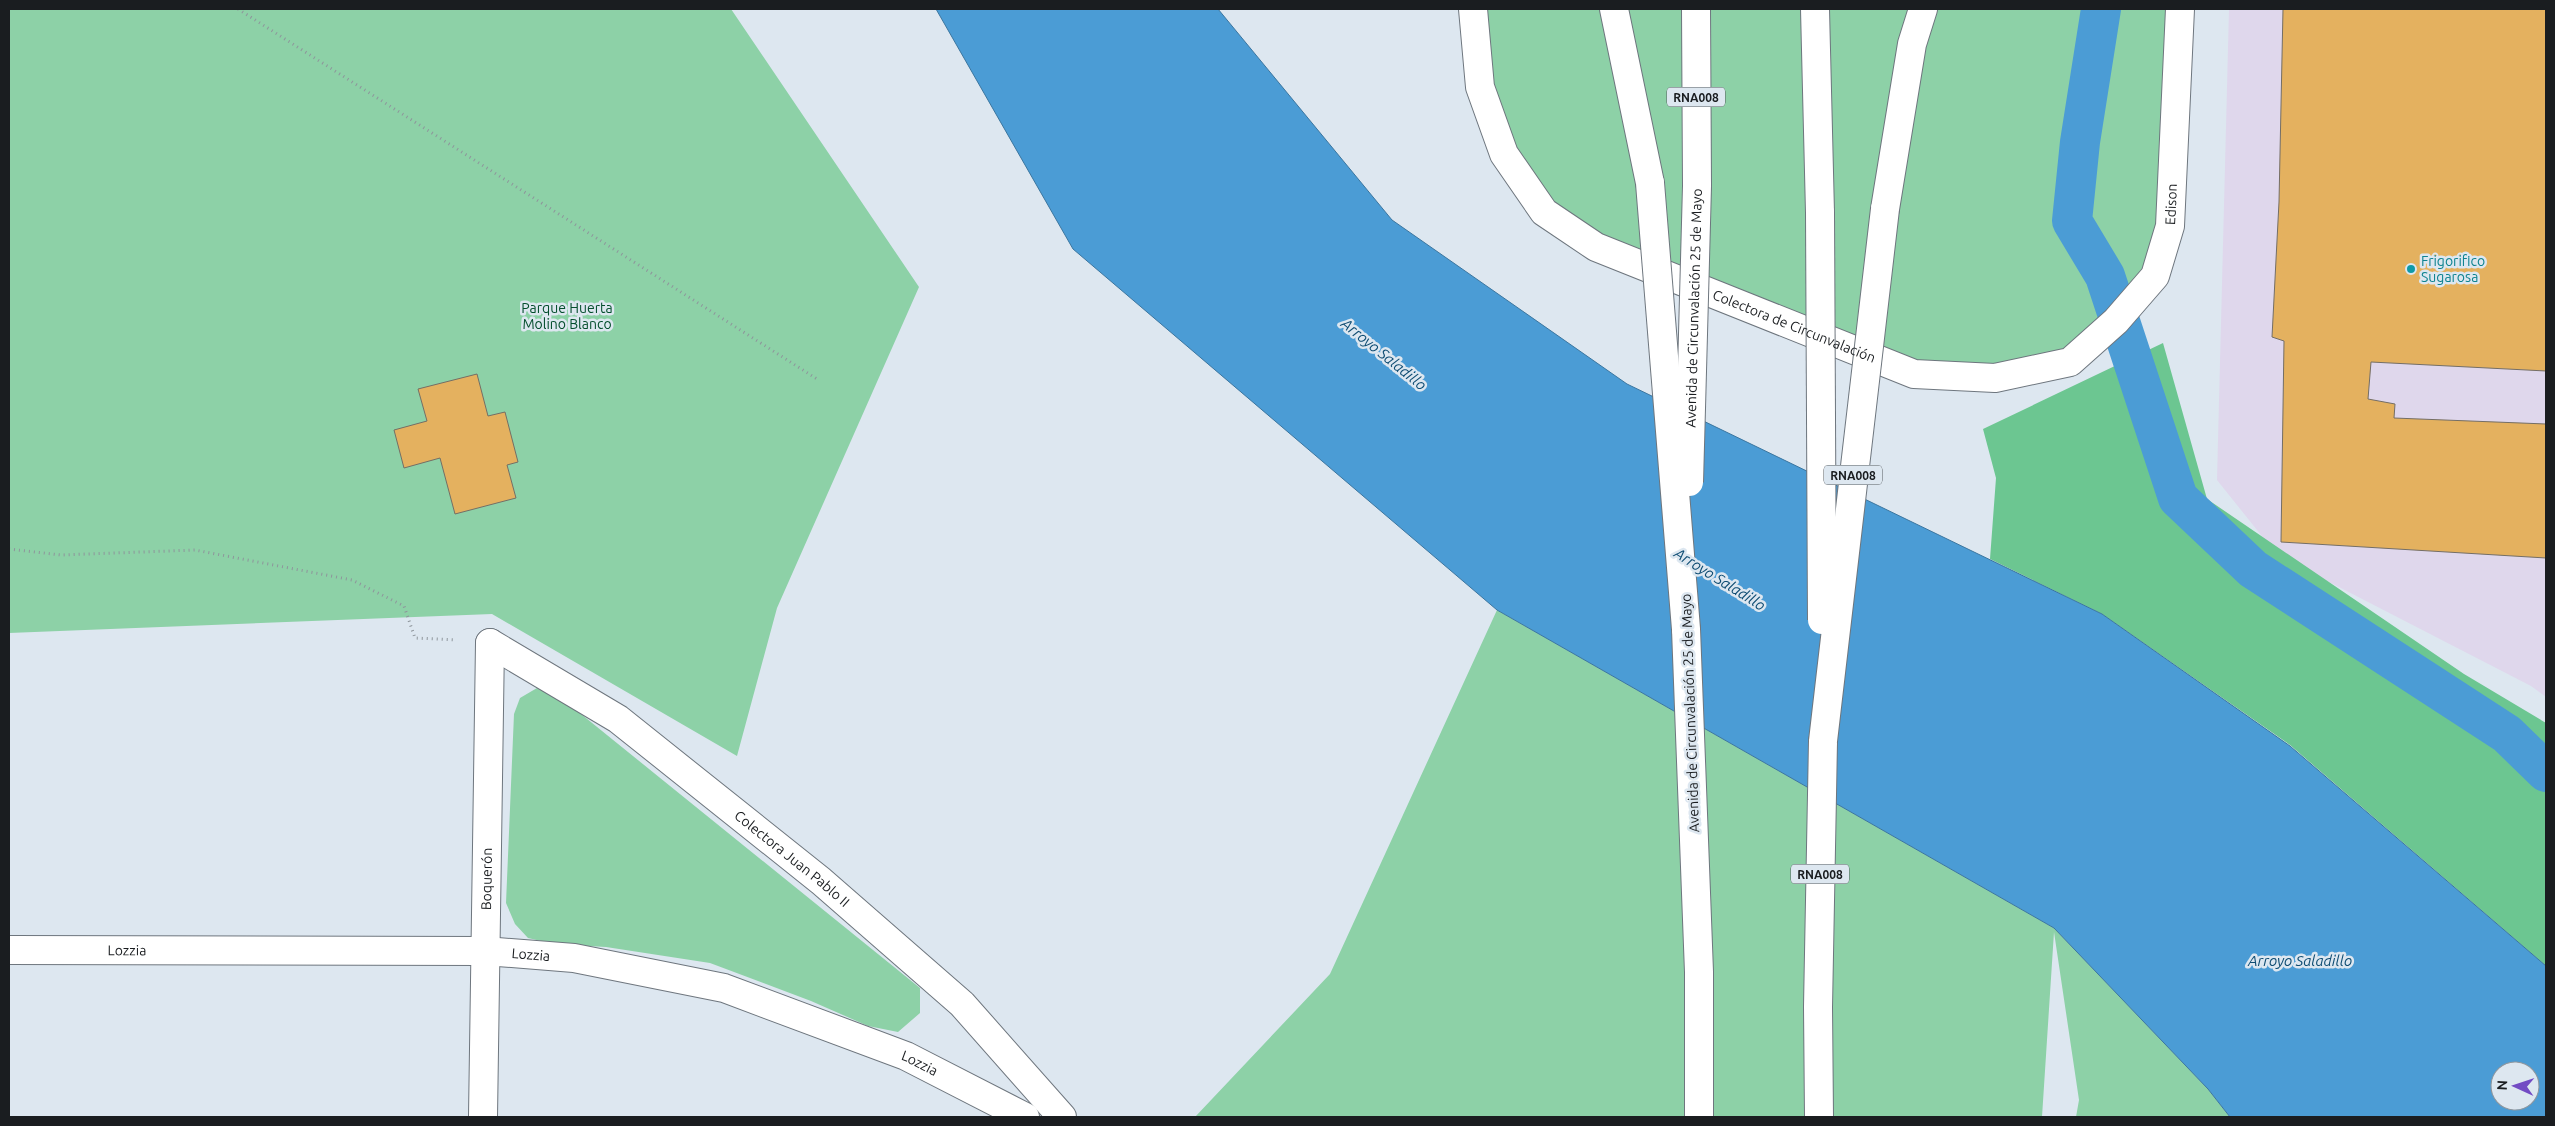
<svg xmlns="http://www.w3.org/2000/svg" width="2555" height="1126" font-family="Ubuntu,sans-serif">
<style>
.industrial{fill:#dfd7ec}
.green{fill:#8dd1a7}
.forest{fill:#6cc691}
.water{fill:#4b9cd5;stroke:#3c769f;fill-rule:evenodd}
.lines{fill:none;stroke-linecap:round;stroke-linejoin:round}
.canal{stroke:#4b9cd5;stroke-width:40}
.building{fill:#e4b15f;stroke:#746e65}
.minor-casing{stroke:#6e767e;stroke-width:30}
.secondary-casing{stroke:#6e767e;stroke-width:30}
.motorway-casing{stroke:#6e767e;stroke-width:30}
.path{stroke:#8e959b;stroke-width:3;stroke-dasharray:1 4;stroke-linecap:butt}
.minor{stroke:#fff;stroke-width:28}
.secondary{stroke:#fff;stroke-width:28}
.motorway{stroke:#fff;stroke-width:28}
.motorway-bridge-casing{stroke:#6e767e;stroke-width:30;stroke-linecap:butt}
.motorway-bridge{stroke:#fff;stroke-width:28}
.culture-dot{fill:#0f9aa8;stroke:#dde7f0;stroke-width:2}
.labels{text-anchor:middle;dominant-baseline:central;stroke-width:5;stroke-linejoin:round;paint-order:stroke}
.shield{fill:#dde7f0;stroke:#545a5e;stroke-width:1}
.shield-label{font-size:12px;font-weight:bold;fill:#1a1d20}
.street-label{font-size:14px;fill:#1a1d20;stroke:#dde7f0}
.culture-label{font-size:14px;fill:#0d838f;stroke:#dde7f0;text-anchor:start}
.park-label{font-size:14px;fill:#044e2d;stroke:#dde7f0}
.water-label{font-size:15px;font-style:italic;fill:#0f4d73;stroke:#dde7f0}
</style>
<rect width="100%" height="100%" fill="#dde7f0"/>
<!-- industrial -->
<path class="industrial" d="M2229,9H2546V697L2531,686L2277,555L2217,480Z"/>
<!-- green -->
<g class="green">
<path d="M9,9H731L919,287L777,608L737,756L492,614L9,633Z"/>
<path d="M1473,9H2180L2155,276L2070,362L1914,374L1596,247L1504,154Z"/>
<path d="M1497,610L2054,928L2208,1089L2230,1117H2076L2079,1100L2054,932L2042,1117H1195L1330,974Z"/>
<path d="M537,688L555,693L920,988V1013L898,1032L868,1026L811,1001L710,963L606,947L554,944L528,938L515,924L506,903L514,714L520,698Z"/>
</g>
<!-- forest -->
<path class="forest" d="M2163,343L2207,499L2464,674L2546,723V966L2290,745L2102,614L1990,559L1996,478L1983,429Z"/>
<!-- water -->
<path class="water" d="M936,9H1218L1392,220L1627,384L2102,614L2290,746L2546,966V1117H2230L2208,1089L2054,928L1497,610L1073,249ZM2500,1071H2530V1101H2500Z"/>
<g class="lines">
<!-- canal -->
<path class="canal" d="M2101,9L2080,142L2072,221L2105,276L2178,498L2253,569L2507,734L2546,772"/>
</g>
<!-- building -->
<g class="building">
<path d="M2283,9H2546V371L2371,362L2368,399L2395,404L2394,418L2546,424V558L2281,542L2284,341L2272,337L2279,202Z"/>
<path d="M477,374L488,416L505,412L518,462L507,465L516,498L455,514L440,458L404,468L394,430L427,421L418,389Z"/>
</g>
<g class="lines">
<defs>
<g id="minor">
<path id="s1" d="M490,643L618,719L821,881L962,1004L1062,1117"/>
<path id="s2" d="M9,950L485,951L574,958L724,988L906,1056L1025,1117"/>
<path id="s3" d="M483,1117L490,643"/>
</g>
<g id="secondary">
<path id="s4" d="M1473,9L1480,87L1504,154L1544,212L1596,247L1914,374L1995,378L2070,362L2116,321L2155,276L2170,226L2180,9"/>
</g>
<g id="motorway">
<path d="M1614,9L1650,183"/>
<path d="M1696,9L1697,186"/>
<path d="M1815,9L1820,213"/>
<path d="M1885,209L1912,44L1923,9"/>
<path d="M1686,629L1699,972V1117"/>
<path d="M1819,1117L1818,1007L1823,741"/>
</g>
</defs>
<!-- minor casing -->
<use href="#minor" class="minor-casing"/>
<!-- secondary casing -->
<use href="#secondary" class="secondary-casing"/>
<!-- motorway casing -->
<use href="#motorway" class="motorway-casing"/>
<!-- path -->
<g class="path">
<path d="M238,9L817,379"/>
<path d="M9,549L61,555L195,550L352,580L404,606L415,638L456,640"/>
</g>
<!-- minor -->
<use href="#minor" class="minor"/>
<!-- secondary -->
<use href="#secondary" class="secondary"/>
<!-- motorway -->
<use href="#motorway" class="motorway"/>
<defs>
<g id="motorway-bridge">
<path d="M1650,183L1686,629"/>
<path d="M1820,213L1822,620"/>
<path id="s5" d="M1689,482L1697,186"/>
<path d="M1823,741L1885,209"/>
</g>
</defs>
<!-- motorway-bridge casing -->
<use href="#motorway-bridge" class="motorway-bridge-casing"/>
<!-- motorway-bridge -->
<use href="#motorway-bridge" class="motorway-bridge"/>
</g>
<!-- markers -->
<circle class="culture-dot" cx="2411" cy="269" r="5"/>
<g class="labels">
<!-- shield labels -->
<g class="shield">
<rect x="1667" y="87.5" width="58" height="19" rx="4"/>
<rect x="1824" y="465.5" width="58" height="19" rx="4"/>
<rect x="1791" y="864.5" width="58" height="19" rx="4"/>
</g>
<g class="shield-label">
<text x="1696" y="97">RNA008</text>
<text x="1853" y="475">RNA008</text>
<text x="1820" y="874">RNA008</text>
</g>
<!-- street labels -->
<g class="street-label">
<text stroke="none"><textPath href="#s4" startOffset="978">Edison</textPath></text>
<text stroke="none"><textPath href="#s5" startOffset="174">Avenida de Circunvalación 25 de Mayo</textPath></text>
<text stroke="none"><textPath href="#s4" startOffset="496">Colectora de Circunvalación</textPath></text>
<text transform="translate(1690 713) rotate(-92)">Avenida de Circunvalación 25 de Mayo</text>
<text stroke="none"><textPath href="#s1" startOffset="372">Colectora Juan Pablo II</textPath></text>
<text stroke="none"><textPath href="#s3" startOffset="238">Boquerón</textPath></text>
<text stroke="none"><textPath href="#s2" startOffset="118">Lozzia</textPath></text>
<text stroke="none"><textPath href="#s2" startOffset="522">Lozzia</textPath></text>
<text stroke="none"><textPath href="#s2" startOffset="928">Lozzia</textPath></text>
</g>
<!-- culture labels -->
<g class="culture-label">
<text x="2421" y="261">Frigorifico<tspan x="2421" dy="16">Sugarosa</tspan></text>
</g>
<!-- park labels -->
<g class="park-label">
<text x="567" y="308">Parque Huerta<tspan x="567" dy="16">Molino Blanco</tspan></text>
</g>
<!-- water labels -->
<g class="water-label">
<text transform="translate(1384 354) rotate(39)">Arroyo Saladillo</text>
<text transform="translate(1720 579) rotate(32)">Arroyo Saladillo</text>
<text x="2300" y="960">Arroyo Saladillo</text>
</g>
</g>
<!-- border -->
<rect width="2555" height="1126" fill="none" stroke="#1a1d20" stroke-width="20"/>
<!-- north arrow -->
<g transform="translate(2515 1086) rotate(273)"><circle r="24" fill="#dde7f0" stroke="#8f969d"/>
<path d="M0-4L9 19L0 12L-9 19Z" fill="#724bc4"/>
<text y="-8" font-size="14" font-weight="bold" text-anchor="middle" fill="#1a1d20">N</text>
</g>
</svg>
